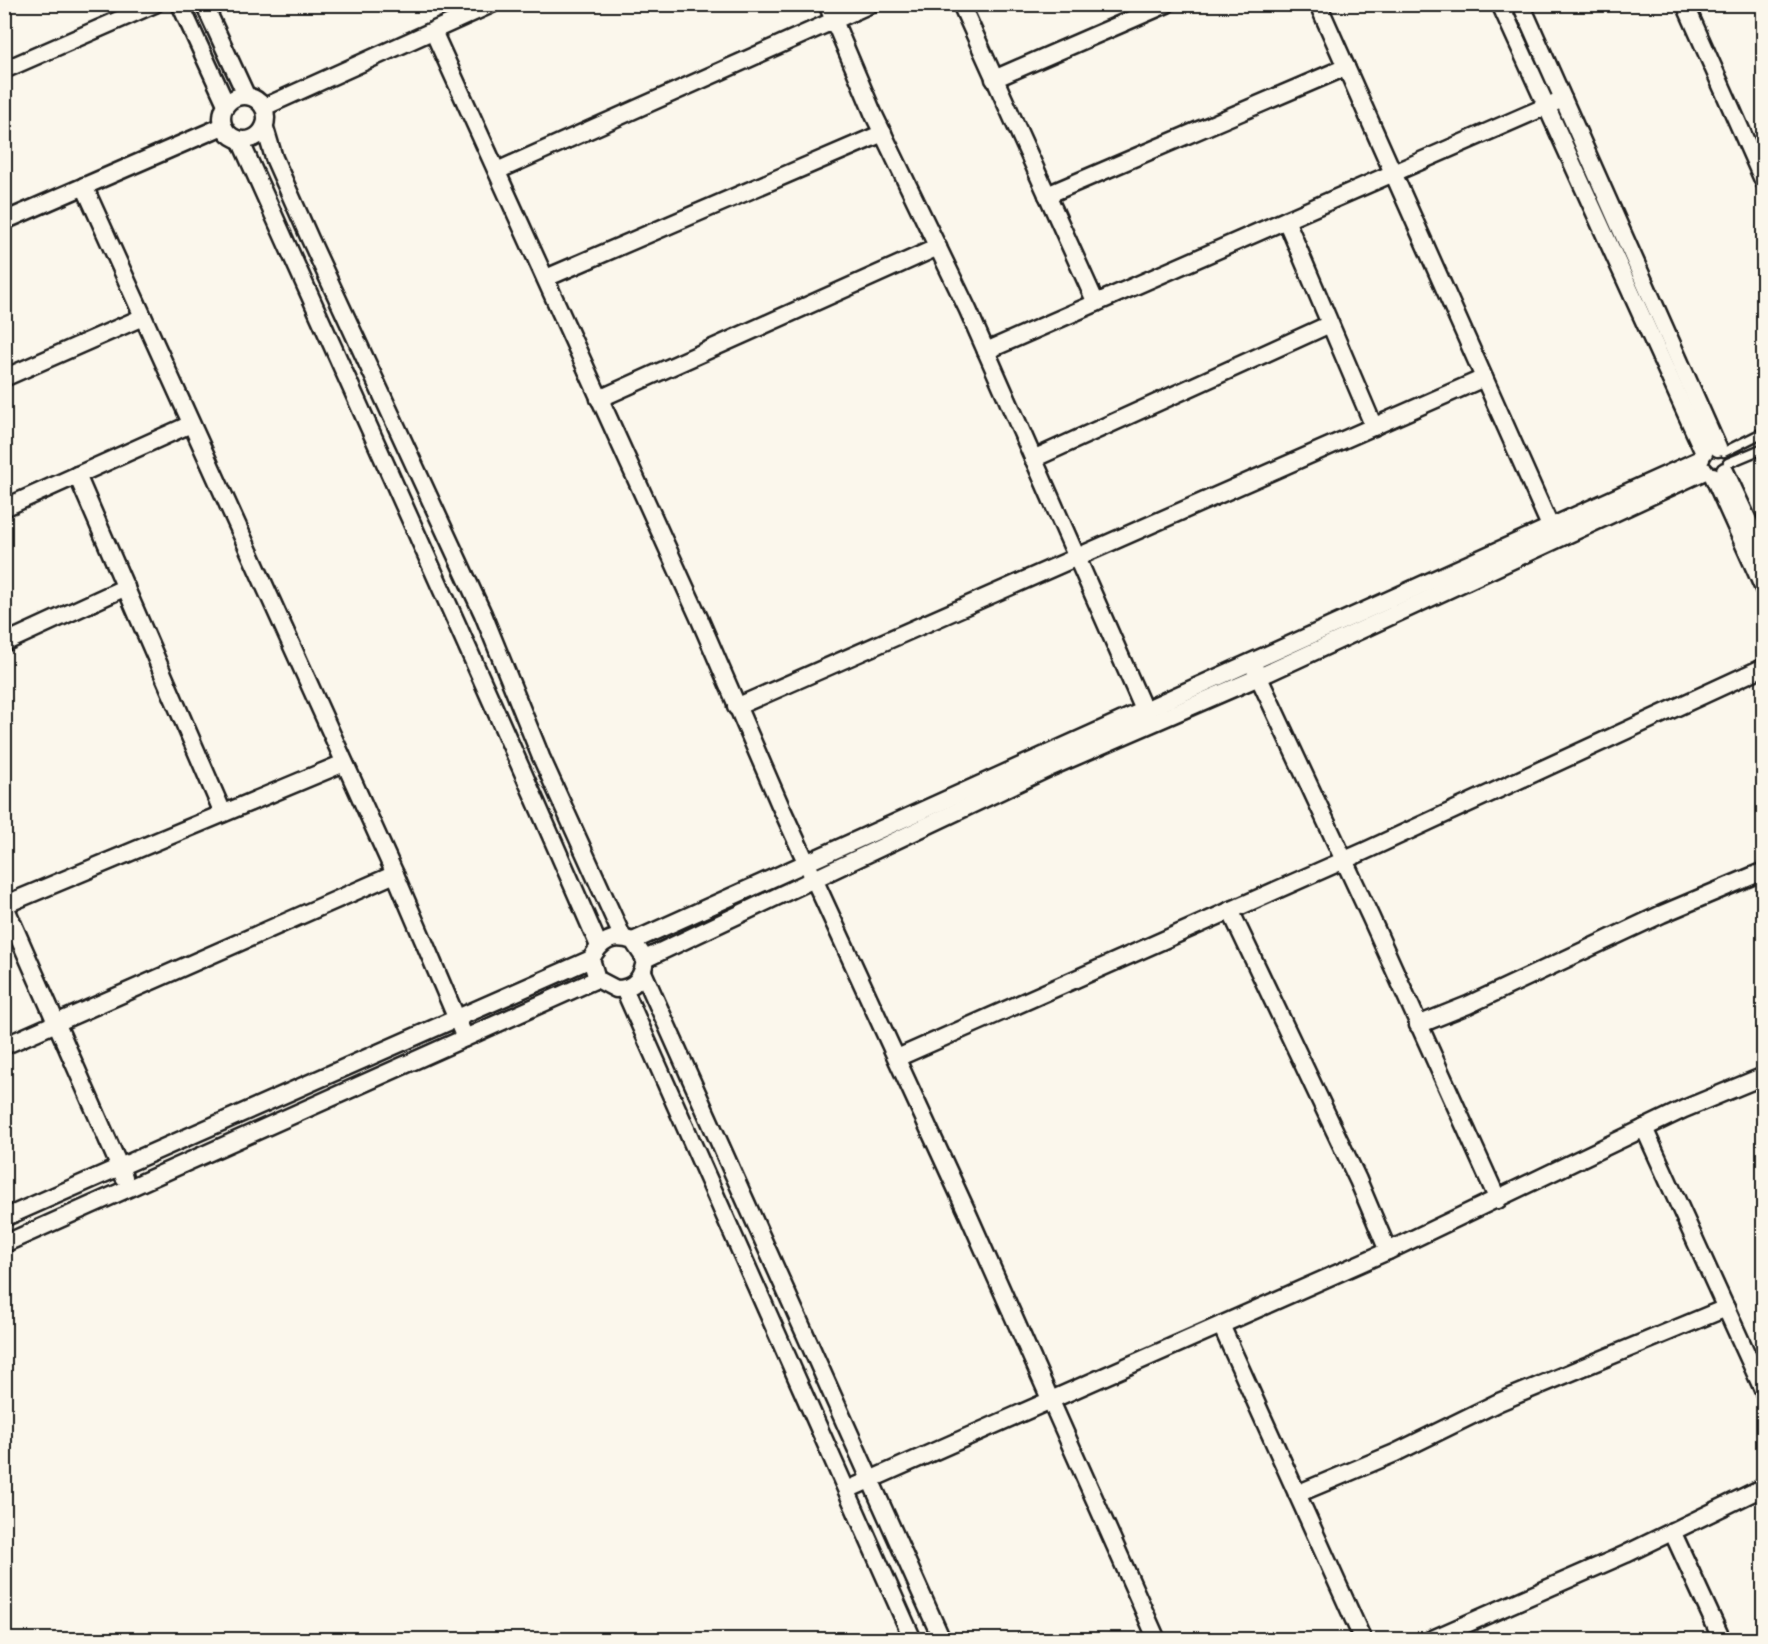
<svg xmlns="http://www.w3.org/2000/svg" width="1768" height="1644" font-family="Dekko,sans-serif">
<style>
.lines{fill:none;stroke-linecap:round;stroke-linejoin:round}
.service-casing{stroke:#1c1c1c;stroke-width:13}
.minor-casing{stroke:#1c1c1c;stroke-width:21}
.service{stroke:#fbf7ec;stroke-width:8}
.minor{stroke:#fbf7ec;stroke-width:16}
</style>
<rect width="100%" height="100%" fill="#fbf7ec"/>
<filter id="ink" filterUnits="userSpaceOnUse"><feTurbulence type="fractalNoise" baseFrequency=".0167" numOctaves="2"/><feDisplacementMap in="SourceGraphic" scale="12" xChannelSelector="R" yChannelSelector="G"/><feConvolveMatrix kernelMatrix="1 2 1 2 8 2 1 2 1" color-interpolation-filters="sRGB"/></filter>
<g filter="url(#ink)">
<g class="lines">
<defs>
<g id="service">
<path d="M1724,452L1764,432"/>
<path d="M1728,463L1764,448"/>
</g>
<g id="minor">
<path d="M180,4L226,104"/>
<path d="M204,4L246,95"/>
<path d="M827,4L873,113L968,310L1148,719"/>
<path d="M961,4L1096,303"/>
<path d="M1318,4L1554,535"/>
<path d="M1500,4L1704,453"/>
<path d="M1521,4L1718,448"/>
<path d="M1685,4L1764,182"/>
<path d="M433,31L700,620L780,805L968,1214L1157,1640"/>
<path d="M4,70L155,4"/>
<path d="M994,79L1167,4"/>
<circle cx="244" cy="118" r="22"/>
<path d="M264,107L492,4"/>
<path d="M265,128L274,158L310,239L483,614L541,757L623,938"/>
<path d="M240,140C360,408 482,676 599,946"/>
<path d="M497,171L871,4"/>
<path d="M84,186L395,874L465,1038"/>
<path d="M1047,195L1346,67"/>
<path d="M1286,220L1374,427"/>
<path d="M4,221L223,126"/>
<path d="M546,278L883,133"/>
<path d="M986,351L1563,99"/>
<path d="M4,378L143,317"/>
<path d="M599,399L938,247"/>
<path d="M1033,459L1330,324"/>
<path d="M1725,471L1764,555"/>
<path d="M77,475L223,813"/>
<path d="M1713,476L1764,589"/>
<path d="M4,508L191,424"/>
<path d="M4,643L126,587"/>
<path d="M1254,667L1371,918L1498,1200"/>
<path d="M736,707L1484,378"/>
<path d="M4,904L124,1177"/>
<path d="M4,905L344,763"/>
<path d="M1230,910L1358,1180L1388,1251"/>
<path d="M633,941L1701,459"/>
<path d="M645,959L1049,768L1259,677L1705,471"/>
<path d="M643,972L942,1640"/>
<path d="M624,989L913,1640"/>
<path d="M1418,1025L1468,1005L1662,914L1764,871"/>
<path d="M4,1046L395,874"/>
<path d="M897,1058L1365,851L1764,667"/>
<path d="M1644,1128L1764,1392"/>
<path d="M4,1218L591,959C601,941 612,934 633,941L645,959C643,977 635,989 616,989L597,979L591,959"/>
<path d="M4,1244L597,979"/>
<path d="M1221,1325L1363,1640"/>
<path d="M847,1490L1388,1251L1684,1109L1764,1076"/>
<path d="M1297,1494L1395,1453L1499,1402L1726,1308"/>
<path d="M1672,1531L1722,1640"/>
<path d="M1430,1640L1626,1554L1764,1487"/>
</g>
</defs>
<!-- service casing -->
<use href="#service" class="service-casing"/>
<!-- minor casing -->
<use href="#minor" class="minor-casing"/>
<!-- service -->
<use href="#service" class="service"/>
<!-- minor -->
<use href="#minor" class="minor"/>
</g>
</g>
<!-- margin -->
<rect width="1768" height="1644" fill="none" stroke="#fbf7ec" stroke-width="24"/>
<rect x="12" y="12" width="1744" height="1620" fill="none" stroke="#1c1c1c" stroke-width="2" filter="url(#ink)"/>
</svg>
